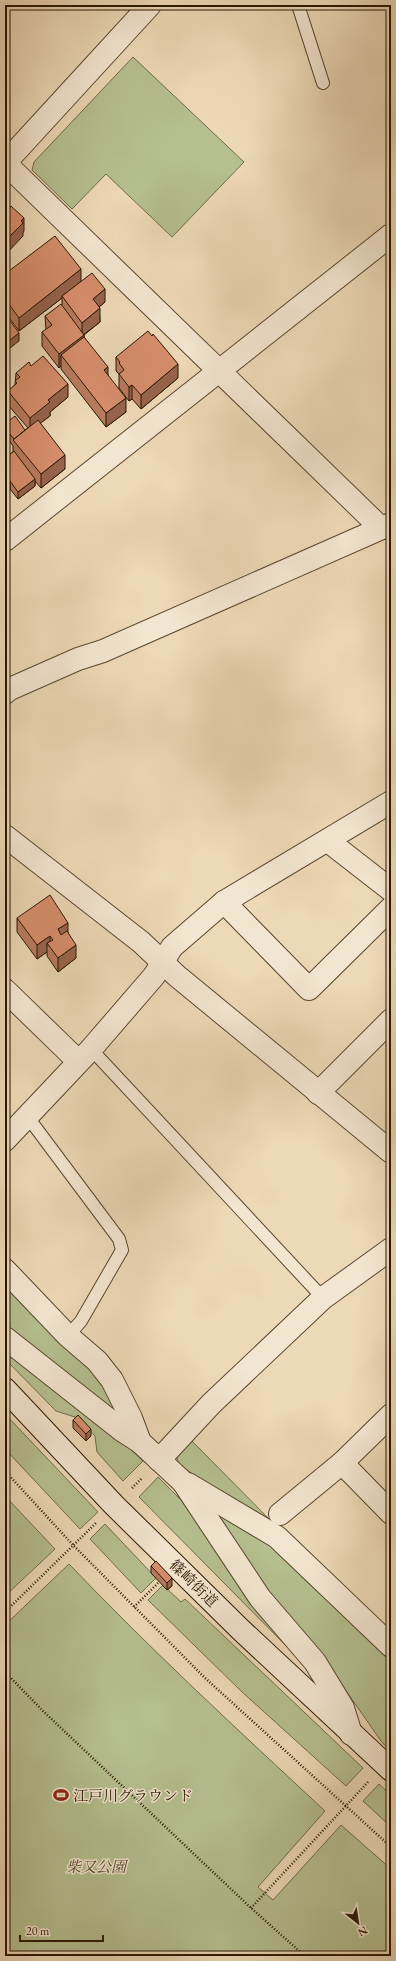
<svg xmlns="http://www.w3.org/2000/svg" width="396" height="1961" font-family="'EB Garamond','Noto Serif JP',serif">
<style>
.green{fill:#b5bf90;stroke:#6e6b49}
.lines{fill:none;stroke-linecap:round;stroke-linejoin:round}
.service-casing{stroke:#59472f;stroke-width:14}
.minor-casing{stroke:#59472f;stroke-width:24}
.secondary-casing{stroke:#281702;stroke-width:24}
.path{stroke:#281702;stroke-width:2.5;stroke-dasharray:1 2;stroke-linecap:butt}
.service{stroke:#f3e6d0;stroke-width:12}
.minor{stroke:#f3e6d0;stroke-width:22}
.secondary{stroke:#f3e6d0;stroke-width:22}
.wall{fill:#b97a5e;stroke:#281702}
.shaded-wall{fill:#96634c;stroke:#281702}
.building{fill:#d78e6d;stroke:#281702}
.labels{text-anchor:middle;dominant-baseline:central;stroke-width:3;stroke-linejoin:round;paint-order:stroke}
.street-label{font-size:15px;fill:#281702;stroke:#f3e6d0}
.poi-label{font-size:15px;fill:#281702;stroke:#f3e6d0;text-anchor:start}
.park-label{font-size:15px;font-style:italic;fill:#52492d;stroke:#f3e6d0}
</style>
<rect width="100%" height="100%" fill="#edd8b7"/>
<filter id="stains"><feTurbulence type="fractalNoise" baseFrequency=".005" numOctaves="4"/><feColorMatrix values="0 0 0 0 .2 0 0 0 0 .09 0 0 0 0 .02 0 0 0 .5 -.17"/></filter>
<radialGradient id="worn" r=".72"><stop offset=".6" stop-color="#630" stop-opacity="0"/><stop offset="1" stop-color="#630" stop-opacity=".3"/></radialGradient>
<!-- green -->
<g class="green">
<path d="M133,57L244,162L172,237L106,174L72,209L32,170L34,162Z"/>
<path d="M5,1281L84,1361L110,1394L125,1422L5,1327Z"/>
<path d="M5,1349L116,1435L143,1461L123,1481L97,1452L95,1436L78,1418L56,1411L5,1359Z"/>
<path d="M5,1414L98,1512L80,1529L5,1449Z"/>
<path d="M190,1439L271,1521V1526L179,1465L176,1454Z"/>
<path d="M158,1477L197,1516L306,1666L139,1497Z"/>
<path d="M5,1496L55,1549L5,1596Z"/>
<path d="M208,1505L264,1539L391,1658V1745L388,1749L381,1741L333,1672L267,1592Z"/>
<path d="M105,1524L156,1578L141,1593L90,1539Z"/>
<path d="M69,1564C151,1650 238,1730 325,1811L258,1887L273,1900L341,1825L391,1869V1956H5V1625Z"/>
<path d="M163,1585L181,1602L185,1599L363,1768L346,1786L241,1691L148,1600Z"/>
<path d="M379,1784L391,1795V1827L363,1801Z"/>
</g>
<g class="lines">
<defs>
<g id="service">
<path d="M298,5L323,83"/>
<path d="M91,1049L323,1298"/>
<path d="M27,1116L119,1239L122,1250L81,1321L68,1336"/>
</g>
<g id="minor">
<path d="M5,163L381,528"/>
<path d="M5,163L150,5"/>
<path d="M5,540L391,235"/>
<path d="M5,693L10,689L78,659L103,651L391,524"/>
<path d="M5,836L141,942L177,976L391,1152"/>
<path d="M328,841L391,890"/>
<path d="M224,902L309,989L391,908"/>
<path d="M5,990L78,1061"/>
<path d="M318,1093L391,1020"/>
<path d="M5,1140L91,1049L154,976L172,947L224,902L391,802"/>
<path d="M5,1270L68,1336L97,1361L112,1380L131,1418L140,1442"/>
<path d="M5,1338L123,1431L140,1442L183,1482L260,1598L315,1662L343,1708L351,1734"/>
<path d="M159,1460L211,1404L323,1298L391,1249"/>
<path d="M342,1463L391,1513"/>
<path d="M188,1484L277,1537L391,1646"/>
<path d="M280,1514L342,1463L391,1415"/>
</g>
<path id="secondary" d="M5,1389L114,1505L241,1630L391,1770"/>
</defs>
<!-- service casing -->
<use href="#service" class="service-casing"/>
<!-- minor casing -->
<use href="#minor" class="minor-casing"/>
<!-- secondary casing -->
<use href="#secondary" class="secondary-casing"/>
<!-- path -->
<g class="path">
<path d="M5,1471L73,1545L204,1677L391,1847"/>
<path d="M132,1488L142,1478"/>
<path d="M134,1607L158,1583"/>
<path d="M5,1612L96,1523"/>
<path d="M5,1672L43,1711L251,1908L305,1956"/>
<path d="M251,1908L368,1782"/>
</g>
<!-- service -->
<use href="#service" class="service"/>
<!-- minor -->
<use href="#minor" class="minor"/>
<!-- secondary -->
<use href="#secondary" class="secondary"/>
</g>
<!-- wall -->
<g class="wall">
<path d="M5,274L81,281L105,302L99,307L100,322L84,335V337L108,375L126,412L106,427L61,369V366L59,368L42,346V332L46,330L45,316L62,305V298L19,331L5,312Z"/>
<path d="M116,357L178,378L141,409L132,399L129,401L119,388V374L116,371Z"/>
<path d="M31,366L68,397L50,412V416L40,423L65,469L41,488L35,481V486L18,499L10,489L7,491L5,488V458L13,452V446L5,435V424L25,430L28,428L8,405V391L15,385L16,373Z"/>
<path d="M17,918L68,933L76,958L58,972L47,956V952L37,959L17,932Z"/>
<path d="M73,1420L91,1436L86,1441L73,1428Z"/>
<path d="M151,1566L172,1586L167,1590L151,1573Z"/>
</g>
<!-- shaded-wall -->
<g class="shaded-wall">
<path d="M24,218V231L23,233V236L5,255V241Z"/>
<path d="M81,269V283L62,296V298L19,331V318Z"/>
<path d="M105,289V302L93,312V299Z"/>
<path d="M100,308V322L82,336V323Z"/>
<path d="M19,333V341L5,352V344Z"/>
<path d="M84,335V349L61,355V366L59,368V354Z"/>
<path d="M178,364V378L141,409V395Z"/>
<path d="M108,367V381L104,370Z"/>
<path d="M68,384V397L50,412V416L30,431V418L48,400Z"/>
<path d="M132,385V399L129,401V387Z"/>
<path d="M126,398V412L106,427V413Z"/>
<path d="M65,455V469L41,488V474Z"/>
<path d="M35,479V486L18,499V492Z"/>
<path d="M10,481V489L7,491V484Z"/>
<path d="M68,923V936L58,943V929Z"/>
<path d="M50,936V947L47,943V952L37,959V945Z"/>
<path d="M76,945V958L58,972V958Z"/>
<path d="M91,1429V1436L86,1441V1434Z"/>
<path d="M172,1578V1586L167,1590V1583Z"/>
</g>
<!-- building -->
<g class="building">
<path d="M7,206L9,209L11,206L24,218L21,221L23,223L5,241V209Z"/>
<path d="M55,236L81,269L19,318L5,299V274Z"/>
<path d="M92,273L105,289L93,299L100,308L82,323L62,296Z"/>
<path d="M61,304L84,335L59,354L42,332L52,325L45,316Z"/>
<path d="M5,314L19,333L5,344Z"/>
<path d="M148,331L152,336L153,334L178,364L141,395L132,385L129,387L119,374L124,370L119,363L120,362L116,357Z"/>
<path d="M84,337L108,367L104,370L126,398L106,413L61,355Z"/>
<path d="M43,356L68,384L48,400L50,402L30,418L8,391L17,383L15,381L20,377L16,373L29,362L31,366Z"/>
<path d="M15,416L25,430L14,439L5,428V424Z"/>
<path d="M38,420L65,455L41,474L13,440Z"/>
<path d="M14,451L35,479L18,492L10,481L7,484L5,481V458Z"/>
<path d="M50,895L68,923L58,929L61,935L67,931L76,945L58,958L47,943L53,940L50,936L37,945L17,918Z"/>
<path d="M78,1415L91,1429L86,1434L73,1420Z"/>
<path d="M156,1561L172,1578L167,1583L151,1566Z"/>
</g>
<!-- icons -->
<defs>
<symbol id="stadium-bare" viewBox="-9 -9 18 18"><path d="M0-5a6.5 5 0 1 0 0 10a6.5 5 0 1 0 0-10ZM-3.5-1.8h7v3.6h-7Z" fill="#8f2418" stroke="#f3e6d0" stroke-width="2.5" paint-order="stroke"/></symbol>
</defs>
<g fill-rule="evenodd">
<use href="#stadium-bare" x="50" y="1784" width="22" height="22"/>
</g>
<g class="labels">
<!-- street labels -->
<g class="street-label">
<text transform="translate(194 1583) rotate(44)">篠崎街道</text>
</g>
<!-- poi labels -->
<g class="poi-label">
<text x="73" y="1795">江戸川グラウンド</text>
</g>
<!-- park labels -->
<g class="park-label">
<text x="96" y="1866">柴又公園</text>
</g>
</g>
<!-- margin -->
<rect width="396" height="1961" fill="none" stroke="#edd8b7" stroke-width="20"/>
<rect x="6" y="6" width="384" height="1949" fill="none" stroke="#281702" stroke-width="2"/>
<rect x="10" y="10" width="376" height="1941" fill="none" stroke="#281702"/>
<!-- north arrow -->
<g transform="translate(358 1923) rotate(150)" stroke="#f3e6d0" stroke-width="3" paint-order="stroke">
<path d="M0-3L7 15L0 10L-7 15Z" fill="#281702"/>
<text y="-6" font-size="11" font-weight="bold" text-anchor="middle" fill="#281702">N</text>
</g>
<!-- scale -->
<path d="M20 1935v6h83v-6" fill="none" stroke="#281702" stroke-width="2"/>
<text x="26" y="1935" font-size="12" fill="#281702" stroke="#f3e6d0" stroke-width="3" paint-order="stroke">20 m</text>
<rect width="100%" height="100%" filter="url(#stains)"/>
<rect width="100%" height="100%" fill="url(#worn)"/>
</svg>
